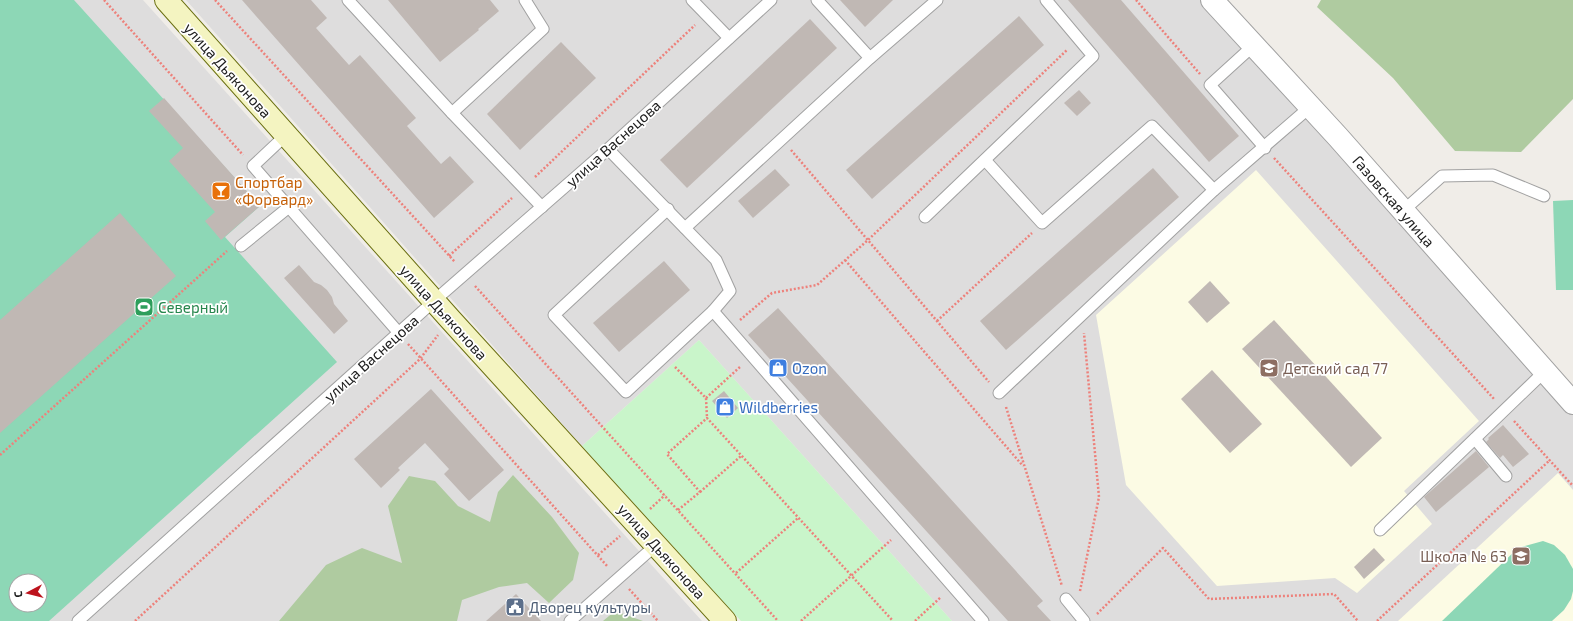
<svg xmlns="http://www.w3.org/2000/svg" width="1573" height="621" font-family="'Exo 2',sans-serif">
<style>
.residential{fill:#dedddd;fill-rule:evenodd}
.education{fill:#fcfbe4}
.forest{fill:#afcba0}
.park{fill:#c9f5ca}
.pitch{fill:#8dd7b6;fill-rule:evenodd}
.building{fill:#c0b8b4}
.lines{fill:none;stroke-linecap:round;stroke-linejoin:round}
.lane-casing{stroke:#a1a1a1;stroke-width:13}
.street-casing{stroke:#a1a1a1;stroke-width:24}
.secondary-casing{stroke:#6a6f10;stroke-width:24}
.path{stroke:#ed817b;stroke-width:2.5;stroke-dasharray:2 2;stroke-linecap:butt}
.lane{stroke:#fff;stroke-width:11}
.street{stroke:#fff;stroke-width:22}
.secondary{stroke:#f4f4c1;stroke-width:22}
.labels{text-anchor:middle;dominant-baseline:central;stroke-width:3.5;stroke-linejoin:round;paint-order:stroke}
.street-label{font-size:15px;fill:#202020;stroke:#fff}
.food-label{font-size:15px;fill:#c56008;stroke:#fff;text-anchor:start}
.leisure-label{font-size:15px;fill:#27864d;stroke:#fff;text-anchor:start}
.shop-label{font-size:15px;fill:#366cbe;stroke:#fff;text-anchor:start}
.education-label{font-size:15px;fill:#785e54;stroke:#fff;text-anchor:start}
.service-label{font-size:15px;fill:#4e5e75;stroke:#fff;text-anchor:start}
</style>
<rect width="100%" height="100%" fill="#f0ede8"/>
<!-- residential -->
<g class="residential">
<path d="M0,0H143L702,621H0ZM16,581H40V605H16Z"/>
<path d="M186,0H1201L1573,412V621H952L699,340L582,446Z"/>
</g>
<!-- education -->
<g class="education">
<path d="M1256,170L1479,421L1404,491L1432,524L1357,593L1335,578L1217,586L1126,485L1096,315Z"/>
<path d="M1558,473L1573,490V621H1398Z"/>
</g>
<!-- forest -->
<g class="forest">
<path d="M1321,0H1573V99L1521,152L1455,151L1393,78L1317,7Z"/>
<path d="M513,475L552,517L579,553L573,580L549,603L527,583L499,587L462,600L457,621H279L326,565L362,548L402,563L388,506L409,476L435,481L458,506L490,522L498,492Z"/>
<path d="M615,611L643,621H603Z"/>
</g>
<!-- park -->
<path class="park" d="M699,340L952,621H741L582,446Z"/>
<!-- pitch -->
<g class="pitch">
<path d="M0,0H74L260,206L225,237L337,362L49,621H0ZM16,581H40V605H16Z"/>
<path d="M1573,200V290H1556L1553,201Z"/>
<path d="M1543,541L1554,545L1565,555L1573,569V591L1571,599L1564,610L1552,621H1442L1518,548Z"/>
</g>
<!-- building -->
<g class="building">
<path d="M242,0H311L327,18L316,28L349,65L360,55L416,118L407,126L441,164L450,156L474,182L434,218Z"/>
<path d="M388,0H490L499,11L478,29L479,30L440,62Z"/>
<path d="M840,0H893L865,27Z"/>
<path d="M1068,0H1121L1239,136L1209,162Z"/>
<path d="M1019,16L1044,45L872,199L846,170Z"/>
<path d="M810,19L837,48L687,188L660,160Z"/>
<path d="M561,42L596,78L520,150L487,114Z"/>
<path d="M1079,90L1091,103L1077,116L1064,103Z"/>
<path d="M164,98L260,206L221,240L205,221L215,212L169,161L183,148L149,111Z"/>
<path d="M1153,168L1179,197L1006,350L980,321Z"/>
<path d="M775,169L790,185L753,218L738,201Z"/>
<path d="M120,213L176,276L0,433V320Z"/>
<path d="M664,261L690,290L619,352L593,323Z"/>
<path d="M299,265L314,282L321,285L327,290L332,297L334,304L348,321L334,334L284,278Z"/>
<path d="M1210,281L1230,303L1207,323L1188,302Z"/>
<path d="M778,308L1043,601L1037,606L1051,621H1008L748,335Z"/>
<path d="M1274,320L1382,438L1351,467L1242,349Z"/>
<path d="M1212,370L1262,424L1230,453L1181,399Z"/>
<path d="M431,389L504,470L469,501L444,474L449,469L425,443L398,468L400,470L381,488L354,459Z"/>
<path d="M724,391L738,408L727,418L712,401Z"/>
<path d="M1503,425L1529,454L1513,467L1503,455L1500,458L1486,442L1489,439L1488,438Z"/>
<path d="M1476,451L1489,467L1436,512L1424,497Z"/>
<path d="M1374,548L1385,560L1364,579L1354,567Z"/>
<path d="M516,594L541,621H486Z"/>
</g>
<g class="lines">
<defs>
<g id="lane">
<path d="M348,0L452,113L542,207"/>
<path d="M692,0L729,38"/>
<path d="M817,0L870,58"/>
<path d="M1254,45L1210,85L1265,148"/>
<path d="M452,113L543,29L525,0"/>
<path d="M286,135L253,166L399,333"/>
<path d="M608,149L716,260L730,291L713,311L983,621"/>
<path d="M985,160L1042,223L1152,126L1214,190L1310,107"/>
<path d="M668,209L554,315L626,392L713,311"/>
<path d="M1403,211L1442,176L1493,175L1544,196"/>
<path d="M925,217L1093,56L1046,0"/>
<path d="M685,228L870,58L937,0"/>
<path d="M241,246L289,207"/>
<path d="M999,393L1214,190"/>
<path d="M1475,439L1506,476"/>
<path d="M1380,530L1544,372"/>
<path d="M1066,599L1084,621"/>
<path d="M78,621L434,301L608,149L771,0"/>
<path d="M570,621L656,545"/>
</g>
<path id="street" d="M1212,0L1338,137L1573,403"/>
<path id="secondary" d="M166,0L450,319L725,621"/>
</defs>
<!-- lane casing -->
<use href="#lane" class="lane-casing"/>
<!-- street casing -->
<use href="#street" class="street-casing"/>
<!-- secondary casing -->
<use href="#secondary" class="secondary-casing"/>
<!-- path -->
<g class="path">
<path d="M104,0L243,155"/>
<path d="M215,0L455,262"/>
<path d="M1136,0L1200,74"/>
<path d="M791,150L989,382"/>
<path d="M1274,158L1495,400"/>
<path d="M535,177L695,25"/>
<path d="M449,256L512,198"/>
<path d="M845,260L1023,466"/>
<path d="M475,286L778,621"/>
<path d="M740,320L772,293L817,285L868,240L1067,50"/>
<path d="M937,321L1032,233"/>
<path d="M408,344L608,567"/>
<path d="M675,367L706,398L707,418"/>
<path d="M706,398L741,366"/>
<path d="M1006,407L1062,586"/>
<path d="M1514,421L1573,486"/>
<path d="M0,455L227,251"/>
<path d="M700,492L741,456"/>
<path d="M650,509L665,495"/>
<path d="M678,510L700,492L667,454L707,418L893,621"/>
<path d="M598,555L620,536"/>
<path d="M736,573L798,518"/>
<path d="M629,589L658,621"/>
<path d="M1080,591L1099,497L1084,333"/>
<path d="M1097,614L1163,548L1209,599L1334,594L1358,621"/>
<path d="M135,621L420,359L438,335"/>
<path d="M801,621L891,540"/>
<path d="M915,621L941,597"/>
<path d="M1377,621L1550,460"/>
</g>
<!-- lane -->
<use href="#lane" class="lane"/>
<!-- street -->
<use href="#street" class="street"/>
<!-- secondary -->
<use href="#secondary" class="secondary"/>
</g>
<!-- icons -->
<defs>
<symbol id="bar-square" viewBox="-11 -11 22 22"><rect x="-9" y="-9" width="18" height="18" rx="4" fill="#e8710a" stroke="#fff"/><path d="M-6-5H6L.8 .8V4.5H3.5V6h-7V4.5H-.8V.8Z" fill="#fff"/></symbol>
<symbol id="stadium-square" viewBox="-11 -11 22 22"><rect x="-9" y="-9" width="18" height="18" rx="4" fill="#2e9e5b" stroke="#fff"/><path d="M0-5a6.5 5 0 1 0 0 10a6.5 5 0 1 0 0-10ZM-3.5-1.8h7v3.6h-7Z" fill="#fff"/></symbol>
<symbol id="shop-square" viewBox="-11 -11 22 22"><rect x="-9" y="-9" width="18" height="18" rx="4" fill="#3f7fe0" stroke="#fff"/><path d="M-5-2.5h2.3a2.7 3.5 0 0 1 5.4 0H5L5.5 6h-11ZM-1.5-2.5h3a1.5 2.3 0 0 0-3 0Z" fill="#fff"/></symbol>
<symbol id="school-square" viewBox="-11 -11 22 22"><rect x="-9" y="-9" width="18" height="18" rx="4" fill="#8d6e63" stroke="#fff"/><path d="M0-5L7-2L0 1L-7-2ZM-4 1L0 2.5L4 1V4Q0 6-4 4Z" fill="#fff"/></symbol>
<symbol id="civic-square" viewBox="-11 -11 22 22"><rect x="-9" y="-9" width="18" height="18" rx="4" fill="#5c6f8a" stroke="#fff"/><path d="M-.6-6.5H3V-4.5H.6V-3L4-1V1h2V6H-6V1h2V-1L-.6-3ZM-1.2 2.5V6h2.4V2.5Z" fill="#fff"/></symbol>
</defs>
<g fill-rule="evenodd">
<use href="#bar-square" x="210" y="180" width="22" height="22"/>
<use href="#stadium-square" x="133" y="296" width="22" height="22"/>
<use href="#shop-square" x="767" y="357" width="22" height="22"/>
<use href="#school-square" x="1258" y="357" width="22" height="22"/>
<use href="#shop-square" x="714" y="396" width="22" height="22"/>
<use href="#school-square" x="1510" y="545" width="22" height="22"/>
<use href="#civic-square" x="504" y="596" width="22" height="22"/>
</g>
<g class="labels">
<!-- street labels -->
<g class="street-label">
<text transform="translate(228 70) rotate(48)">улица Дьяконова</text>
<text transform="translate(613 143) rotate(-42)">улица Васнецова</text>
<text transform="translate(1394 201) rotate(49)">Газовская улица</text>
<text transform="translate(444 312) rotate(48)">улица Дьяконова</text>
<text transform="translate(371 358) rotate(-42)">улица Васнецова</text>
<text transform="translate(662 551) rotate(48)">улица Дьяконова</text>
</g>
<!-- food labels -->
<g class="food-label">
<text x="235" y="182">Спортбар<tspan x="235" dy="17">«Форвард»</tspan></text>
</g>
<!-- leisure labels -->
<g class="leisure-label">
<text x="158" y="307">Северный</text>
</g>
<!-- shop labels -->
<g class="shop-label">
<text x="792" y="368">Ozon</text>
<text x="739" y="407">Wildberries</text>
</g>
<!-- education labels -->
<g class="education-label">
<text x="1283" y="368">Детский сад 77</text>
<text x="1507" y="556" text-anchor="end">Школа № 63</text>
</g>
<!-- service labels -->
<g class="service-label">
<text x="529" y="607">Дворец культуры</text>
</g>
</g>
<!-- north arrow -->
<g transform="translate(28 593) rotate(263)"><circle r="19" fill="#ffffff" stroke="#a6a6a6"/>
<path d="M0-3L7 15L0 10L-7 15Z" fill="#bd131d"/>
<text y="-6" font-size="11" font-weight="bold" text-anchor="middle" fill="#202020">С</text>
</g>
</svg>
